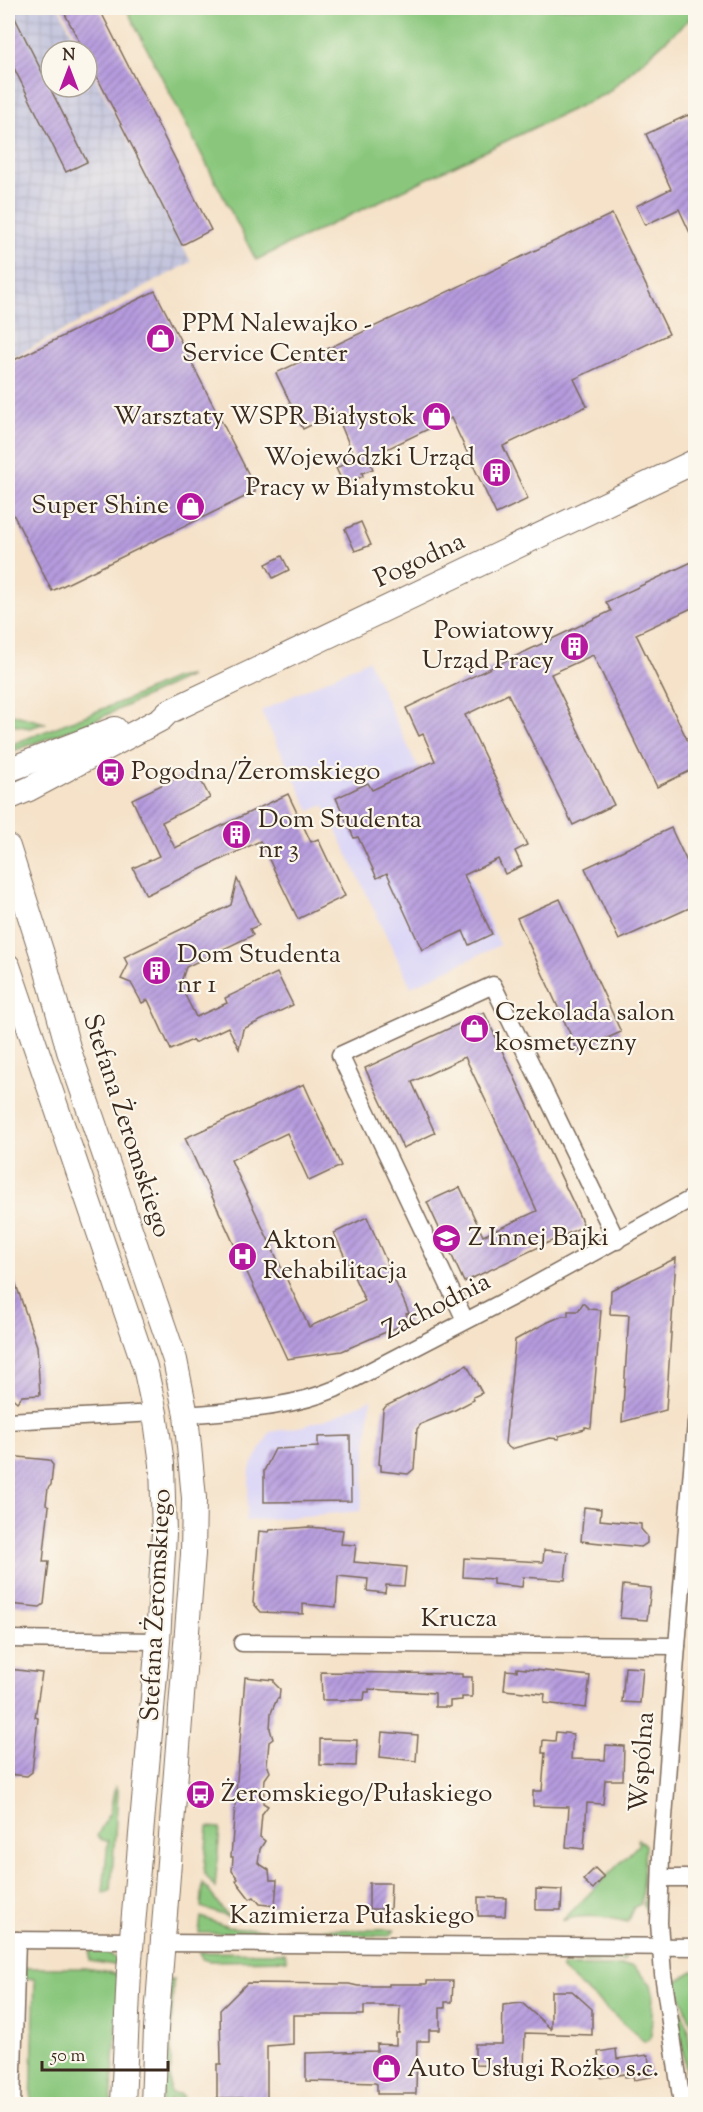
<svg xmlns="http://www.w3.org/2000/svg" width="703" height="2112" font-family="'Sorts Mill Goudy',serif">
<style>
.built{fill:#dbd6f7}
.industrial{fill:url(#industrial-grid)}
.green{fill:#8ac77d;stroke:#62784e;stroke-width:1.5}
.building{fill:url(#building-hatch)}
.lines{fill:none;stroke-linecap:round;stroke-linejoin:round}
.street-casing{stroke:#7c6a5a;stroke-width:19}
.secondary-casing{stroke:#7c6a5a;stroke-width:26}
.street{stroke:#fff;stroke-width:16}
.secondary{stroke:#fff;stroke-width:24}
.labels{text-anchor:middle;dominant-baseline:central;stroke-width:4.5;stroke-linejoin:round;paint-order:stroke}
.poi-label{font-size:26px;fill:#3b2a1e;stroke:#fbf7ec;text-anchor:start}
.street-label{font-size:26px;fill:#3b2a1e;stroke:#fbf7ec}
</style>
<defs>
<pattern id="industrial-grid" width="8" height="8" patternUnits="userSpaceOnUse" patternTransform="scale(1.5)"><rect width="8" height="8" fill="#c1c2dd"/><path d="M0 4h8M4 0v8" fill="none" stroke="#a7a7bd"/></pattern>
<pattern id="building-hatch" width="6" height="6" patternUnits="userSpaceOnUse" patternTransform="scale(1.5)"><rect width="6" height="6" fill="#b69bde"/><path d="M-1 1l2-2M0 6l6-6M5 7l2-2" fill="none" stroke="#957fb3"/></pattern>
</defs>
<rect width="100%" height="100%" fill="#fbf7ec"/>
<filter id="ink" filterUnits="userSpaceOnUse"><feTurbulence type="fractalNoise" baseFrequency=".0167" numOctaves="2"/><feDisplacementMap in="SourceGraphic" scale="12" xChannelSelector="R" yChannelSelector="G"/><feConvolveMatrix kernelMatrix="1 2 1 2 8 2 1 2 1" color-interpolation-filters="sRGB"/></filter>
<filter id="wash" filterUnits="userSpaceOnUse"><feTurbulence type="fractalNoise" baseFrequency=".008" numOctaves="4" result="noise"/><feDisplacementMap in="SourceGraphic" scale="24" xChannelSelector="R" yChannelSelector="G"/><feGaussianBlur stdDeviation="1.35" result="paint"/><feColorMatrix in="noise" values="0 0 0 0 0 0 0 0 0 0 0 0 0 0 0 0 0 1.4 0 .05"/><feComposite in="paint" operator="in"/></filter>
<g filter="url(#wash)">
<rect width="100%" height="100%" fill="#f5e2c9"/>
<!-- built -->
<g class="built">
<path d="M368,660L500,945L411,987L324,805L310,811L261,711Z"/>
<path d="M371,1399L361,1511L246,1521L250,1469L270,1432L304,1426L335,1416Z"/>
</g>
<!-- industrial -->
<path class="industrial" d="M8,8H59L81,51H51V87H87V62L191,262L8,360Z"/>
<!-- green -->
<g class="green">
<path d="M126,8H695L696,16L692,17L607,93L256,260Z"/>
<path d="M190,676L89,723L13,751L12,749L15,743L128,699L175,678Z"/>
<path d="M8,713L45,723L30,728L8,724Z"/>
<path d="M115,1787L118,1792L111,1889L106,1892H103L108,1841L101,1840L97,1836L110,1812Z"/>
<path d="M208,1827L220,1828L215,1888L204,1873Z"/>
<path d="M638,1839L645,1846L641,1904L634,1907L627,1922C608,1917 580,1913 562,1921L638,1845Z"/>
<path d="M648,1864H652L650,1909H646L644,1906Z"/>
<path d="M203,1883L228,1917L201,1907Z"/>
<path d="M201,1917L228,1927L273,1930L270,1934L199,1933Z"/>
<path d="M285,1929L395,1930L390,1936L290,1934Z"/>
<path d="M93,1949C105,1950 115,1954 120,1966L90,1961V1952Z"/>
<path d="M199,1952L285,1953L287,1960L209,1961L202,1959Z"/>
<path d="M557,1957H625V1959L624,1961H556Z"/>
<path d="M562,1966H633L651,1984L653,1994L651,2037L645,2042L562,1970Z"/>
<path d="M24,1968H84L105,1971L120,1976L111,2104H31L35,1979L24,1978Z"/>
<path d="M693,1971H696V2020L692,2025L678,1989L677,1981Z"/>
<path d="M169,1979H173L170,2093L180,2094L183,2097L180,2099H170V2104H162Z"/>
<path d="M674,1993L687,2025L695,2085L690,2086L688,2084Z"/>
</g>
<g id="blocks">
<!-- building -->
<g class="building">
<path d="M8,8H10L87,162L66,172L8,56Z"/>
<path d="M62,8H99L211,230L182,245L87,57V51H84Z"/>
<path d="M688,115L696,132V246L679,209L645,225L636,206L671,189L646,134Z"/>
<path d="M612,214L669,334L574,379L587,406L503,446L528,499L496,514L451,418L368,458L373,469L362,473L363,476L344,485L336,468L355,459L336,413L303,429L276,373Z"/>
<path d="M155,291L254,485L255,492L52,591L8,504V363Z"/>
<path d="M361,522L371,545L355,551L345,529Z"/>
<path d="M282,556L289,570L273,578L266,564Z"/>
<path d="M696,560V606L636,634L696,758V768L657,787L593,655L551,674L614,805L573,825L508,694L465,715L527,845L515,851L522,866L505,874L498,859L464,875L492,934L469,945L463,931L422,950L387,873L377,878L358,837L354,838L336,798L368,783L372,790L435,761L423,734L419,736L406,708L611,611L606,602Z"/>
<path d="M195,769L210,798L162,822L175,848L288,794L311,842L318,839L345,896L298,919L260,841L146,895L133,868L159,856L132,799Z"/>
<path d="M671,828L696,881V905L619,940L585,868Z"/>
<path d="M237,879L259,925L250,929L253,935L186,967L180,985L196,1017L227,1003L225,998L277,973L293,1005L243,1029L239,1049L228,1027L194,1043L192,1040L171,1050L148,1000L142,1003L131,983L121,979L128,965L124,957L231,905Z"/>
<path d="M560,899L621,1032L578,1051L517,918Z"/>
<path d="M484,1012L584,1226L464,1282L427,1202L460,1187L483,1236L537,1211L519,1171L465,1057L412,1082L435,1133L403,1148L365,1068Z"/>
<path d="M304,1084L341,1166L309,1181L287,1133L231,1160L309,1327L365,1301L334,1233L367,1217L409,1313L406,1314L409,1322L342,1351L287,1359L185,1138Z"/>
<path d="M676,1258L666,1410L622,1422L629,1315L610,1314L611,1290Z"/>
<path d="M8,1267H10L37,1346L40,1395L22,1396L17,1402L8,1394Z"/>
<path d="M583,1303L589,1309L601,1310L591,1428L585,1427V1429L559,1436V1439L550,1438L511,1449L505,1444L515,1340L546,1323L562,1316H568V1311H578Z"/>
<path d="M467,1365L482,1393L473,1397L474,1400L453,1411L421,1424L417,1429L414,1469L408,1474L381,1471V1465L379,1464L383,1410L386,1406Z"/>
<path d="M350,1436L351,1501L264,1502V1471L275,1449L318,1447V1437Z"/>
<path d="M8,1456L49,1460L53,1465L51,1485L48,1488L46,1504L49,1506L43,1562H49L44,1604L40,1607L8,1604Z"/>
<path d="M584,1507L601,1509L600,1520L641,1524V1529L647,1536V1543L641,1547L581,1541Z"/>
<path d="M309,1527L343,1530L341,1544L356,1545L354,1562L406,1567L404,1586L386,1585L385,1593L367,1591L368,1579L338,1576L336,1607L303,1604V1614L261,1612L253,1603L259,1531L269,1532L270,1530Z"/>
<path d="M544,1550L568,1552L565,1580L523,1577L522,1587L493,1584V1579L463,1577L464,1558L543,1562Z"/>
<path d="M623,1585L651,1588L647,1620L620,1618Z"/>
<path d="M625,1667L643,1668L640,1703L622,1702Z"/>
<path d="M517,1668L590,1676L586,1708L544,1703L545,1694L504,1690L506,1670L517,1671Z"/>
<path d="M9,1669L42,1673L35,1717L38,1718L32,1772L27,1776L8,1774Z"/>
<path d="M321,1672L462,1674V1677H472V1697H462V1700L450,1701V1707H435V1693L369,1689V1692H365L364,1700H322Z"/>
<path d="M245,1677L274,1680V1683L280,1689L279,1699H277L271,1713L270,1729L273,1739L269,1742L267,1764L270,1772L265,1779L263,1803L268,1806L262,1814L260,1837L265,1841L260,1849L258,1863L269,1870L270,1880H277L275,1906L260,1904L254,1897L250,1899L236,1881L238,1879L232,1871L233,1857H231Z"/>
<path d="M382,1732L418,1735L416,1761L380,1757Z"/>
<path d="M556,1732L573,1734L571,1759L605,1760L606,1745L624,1746L623,1780H605L603,1804L587,1803L584,1849L566,1847L569,1807L533,1806V1791H542L545,1753H542L543,1740L555,1741Z"/>
<path d="M320,1739L357,1740L356,1766L320,1765Z"/>
<path d="M595,1868L604,1877L593,1889L583,1880Z"/>
<path d="M369,1883H391L390,1909H369Z"/>
<path d="M536,1889L562,1890L561,1910H536Z"/>
<path d="M478,1897L506,1898L505,1916H478Z"/>
<path d="M427,1981H453L452,2002H445V2008H440V2030H429V2041H417L416,2094H377V2084L375,2083L306,2081V2053L377,2051V2044L396,2045V2033H399L400,2006H364V2015H293V2044L267,2046V2098H217V2064H221L220,2010L247,1983L349,1984L358,1986H389V1984H427Z"/>
<path d="M551,1991H572L592,2009V2035L525,2033L524,2072H503V2066L475,2065V2044H502L503,2005L522,2003L551,2029Z"/>
<path d="M616,2049L617,2059L648,2055L651,2077L634,2080L633,2076L625,2077V2074L601,2078L598,2052Z"/>
</g>
</g>
</g>
<g filter="url(#ink)">
<use href="#blocks" fill-opacity="0" stroke="#7c6a5a" stroke-width="1.5"/>
<g class="lines">
<defs>
<g id="street">
<path d="M465,1320L340,1055L493,985L617,1241"/>
<path d="M186,1415C236,1410 288,1409 335,1389L520,1293L696,1196"/>
<path d="M8,1421L155,1413"/>
<path d="M8,1639L158,1641"/>
<path d="M242,1643L677,1646"/>
<path d="M661,1878H696"/>
<path d="M8,1940L132,1941"/>
<path d="M162,1943L696,1947"/>
<path d="M12,2104L17,1940"/>
<path d="M682,2104L663,1974L659,1923L661,1857L677,1646L696,1422"/>
</g>
<g id="secondary">
<path d="M8,770L115,729"/>
<path d="M8,798L29,789L161,719L168,712L696,461"/>
<path d="M8,847L43,957L69,1051L175,1360L186,1415L194,1498L193,1554L156,2029L153,2104"/>
<path d="M8,966L145,1367L155,1413L162,1464L164,1533L158,1641L129,1971L123,2104"/>
</g>
</defs>
<!-- street casing -->
<use href="#street" class="street-casing"/>
<!-- secondary casing -->
<use href="#secondary" class="secondary-casing"/>
<!-- street -->
<use href="#street" class="street"/>
<!-- secondary -->
<use href="#secondary" class="secondary"/>
</g>
</g>
<!-- icons -->
<defs>
<symbol id="shop-disc" viewBox="-11 -11 22 22"><circle r="9.5" fill="#b5179e" stroke="#fbf7ec"/><path d="M-5-2.5h2.3a2.7 3.5 0 0 1 5.4 0H5L5.5 6h-11ZM-1.5-2.5h3a1.5 2.3 0 0 0-3 0Z" fill="#fff"/></symbol>
<symbol id="building-disc" viewBox="-11 -11 22 22"><circle r="9.5" fill="#b5179e" stroke="#fbf7ec"/><path d="M-4-6H4V6H1V3H-1V6H-4ZM-2.5-4.3h1.7v1.8h-1.7ZM.8-4.3h1.7v1.8H.8ZM-2.5-1h1.7V.8h-1.7ZM.8-1h1.7V.8H.8Z" fill="#fff"/></symbol>
<symbol id="bus-disc" viewBox="-11 -11 22 22"><circle r="9.5" fill="#b5179e" stroke="#fbf7ec"/><path d="M-5-6H5V4H4V6H2V4H-2V6H-4V4H-5ZM-3.5-4V0h7V-4ZM-3.5 1.2v1.5H-2V1.2ZM2 1.2v1.5H3.5V1.2Z" fill="#fff"/></symbol>
<symbol id="school-disc" viewBox="-11 -11 22 22"><circle r="9.5" fill="#b5179e" stroke="#fbf7ec"/><path d="M0-5L7-2L0 1L-7-2ZM-4 1L0 2.5L4 1V4Q0 6-4 4Z" fill="#fff"/></symbol>
<symbol id="hospital-disc" viewBox="-11 -11 22 22"><circle r="9.5" fill="#b5179e" stroke="#fbf7ec"/><path d="M-5-5h3v3.5h4V-5h3V5h-3V1.5h-4V5h-3Z" fill="#fff"/></symbol>
</defs>
<g fill-rule="evenodd">
<use href="#shop-disc" x="144" y="322" width="33" height="33"/>
<use href="#shop-disc" x="420" y="400" width="33" height="33"/>
<use href="#building-disc" x="480" y="456" width="33" height="33"/>
<use href="#shop-disc" x="174" y="490" width="33" height="33"/>
<use href="#building-disc" x="558" y="630" width="33" height="33"/>
<use href="#bus-disc" x="94" y="756" width="33" height="33"/>
<use href="#building-disc" x="220" y="818" width="33" height="33"/>
<use href="#building-disc" x="140" y="954" width="33" height="33"/>
<use href="#shop-disc" x="458" y="1012" width="33" height="33"/>
<use href="#school-disc" x="430" y="1222" width="33" height="33"/>
<use href="#hospital-disc" x="226" y="1240" width="33" height="33"/>
<use href="#bus-disc" x="184" y="1778" width="33" height="33"/>
<use href="#shop-disc" x="370" y="2052" width="33" height="33"/>
</g>
<g class="labels">
<!-- poi labels -->
<g class="poi-label">
<text x="182" y="324">PPM Nalewajko -<tspan x="182" dy="30">Service Center</tspan></text>
<text x="416" y="417" text-anchor="end">Warsztaty WSPR Białystok</text>
<text x="475" y="458" text-anchor="end">Wojewódzki Urząd<tspan x="475" dy="30">Pracy w Białymstoku</tspan></text>
<text x="169" y="506" text-anchor="end">Super Shine</text>
<text x="554" y="631" text-anchor="end">Powiatowy<tspan x="554" dy="30">Urząd Pracy</tspan></text>
<text x="131" y="772">Pogodna/Żeromskiego</text>
<text x="258" y="820">Dom Studenta<tspan x="258" dy="30">nr 3</tspan></text>
<text x="177" y="955">Dom Studenta<tspan x="177" dy="30">nr 1</tspan></text>
<text x="495" y="1013">Czekolada salon<tspan x="495" dy="30">kosmetyczny</tspan></text>
<text x="468" y="1238">Z Innej Bajki</text>
<text x="263" y="1241">Akton<tspan x="263" dy="30">Rehabilitacja</tspan></text>
<text x="221" y="1794">Żeromskiego/Pułaskiego</text>
<text x="407" y="2069">Auto Usługi Rożko s.c.</text>
</g>
<!-- street labels -->
<g class="street-label">
<text transform="translate(420 561) rotate(-25)">Pogodna</text>
<text transform="translate(126 1126) rotate(72)">Stefana Żeromskiego</text>
<text transform="translate(437 1307) rotate(-27)">Zachodnia</text>
<text transform="translate(157 1605) rotate(-87)">Stefana Żeromskiego</text>
<text x="459" y="1619">Krucza</text>
<text transform="translate(643 1762) rotate(-86)">Wspólna</text>
<text x="352" y="1916">Kazimierza Pułaskiego</text>
</g>
</g>
<!-- margin -->
<rect width="703" height="2112" fill="none" stroke="#fbf7ec" stroke-width="30"/>
<!-- north arrow -->
<g transform="translate(69 69)"><circle r="28" fill="#fbf7ec" stroke="#aea59a" stroke-width="1.5"/>
<path d="M0-4.5L10 22L0 15L-10 22Z" fill="#b5179e"/>
<text y="-9" font-size="16" font-weight="bold" text-anchor="middle" fill="#3b2a1e">N</text>
</g>
<!-- scale -->
<path d="M42 2061v9h126v-9" fill="none" stroke="#3b2a1e" stroke-width="3"/>
<text x="51" y="2061" font-size="18" fill="#3b2a1e" stroke="#fbf7ec" stroke-width="4.5" paint-order="stroke">50 m</text>
</svg>
